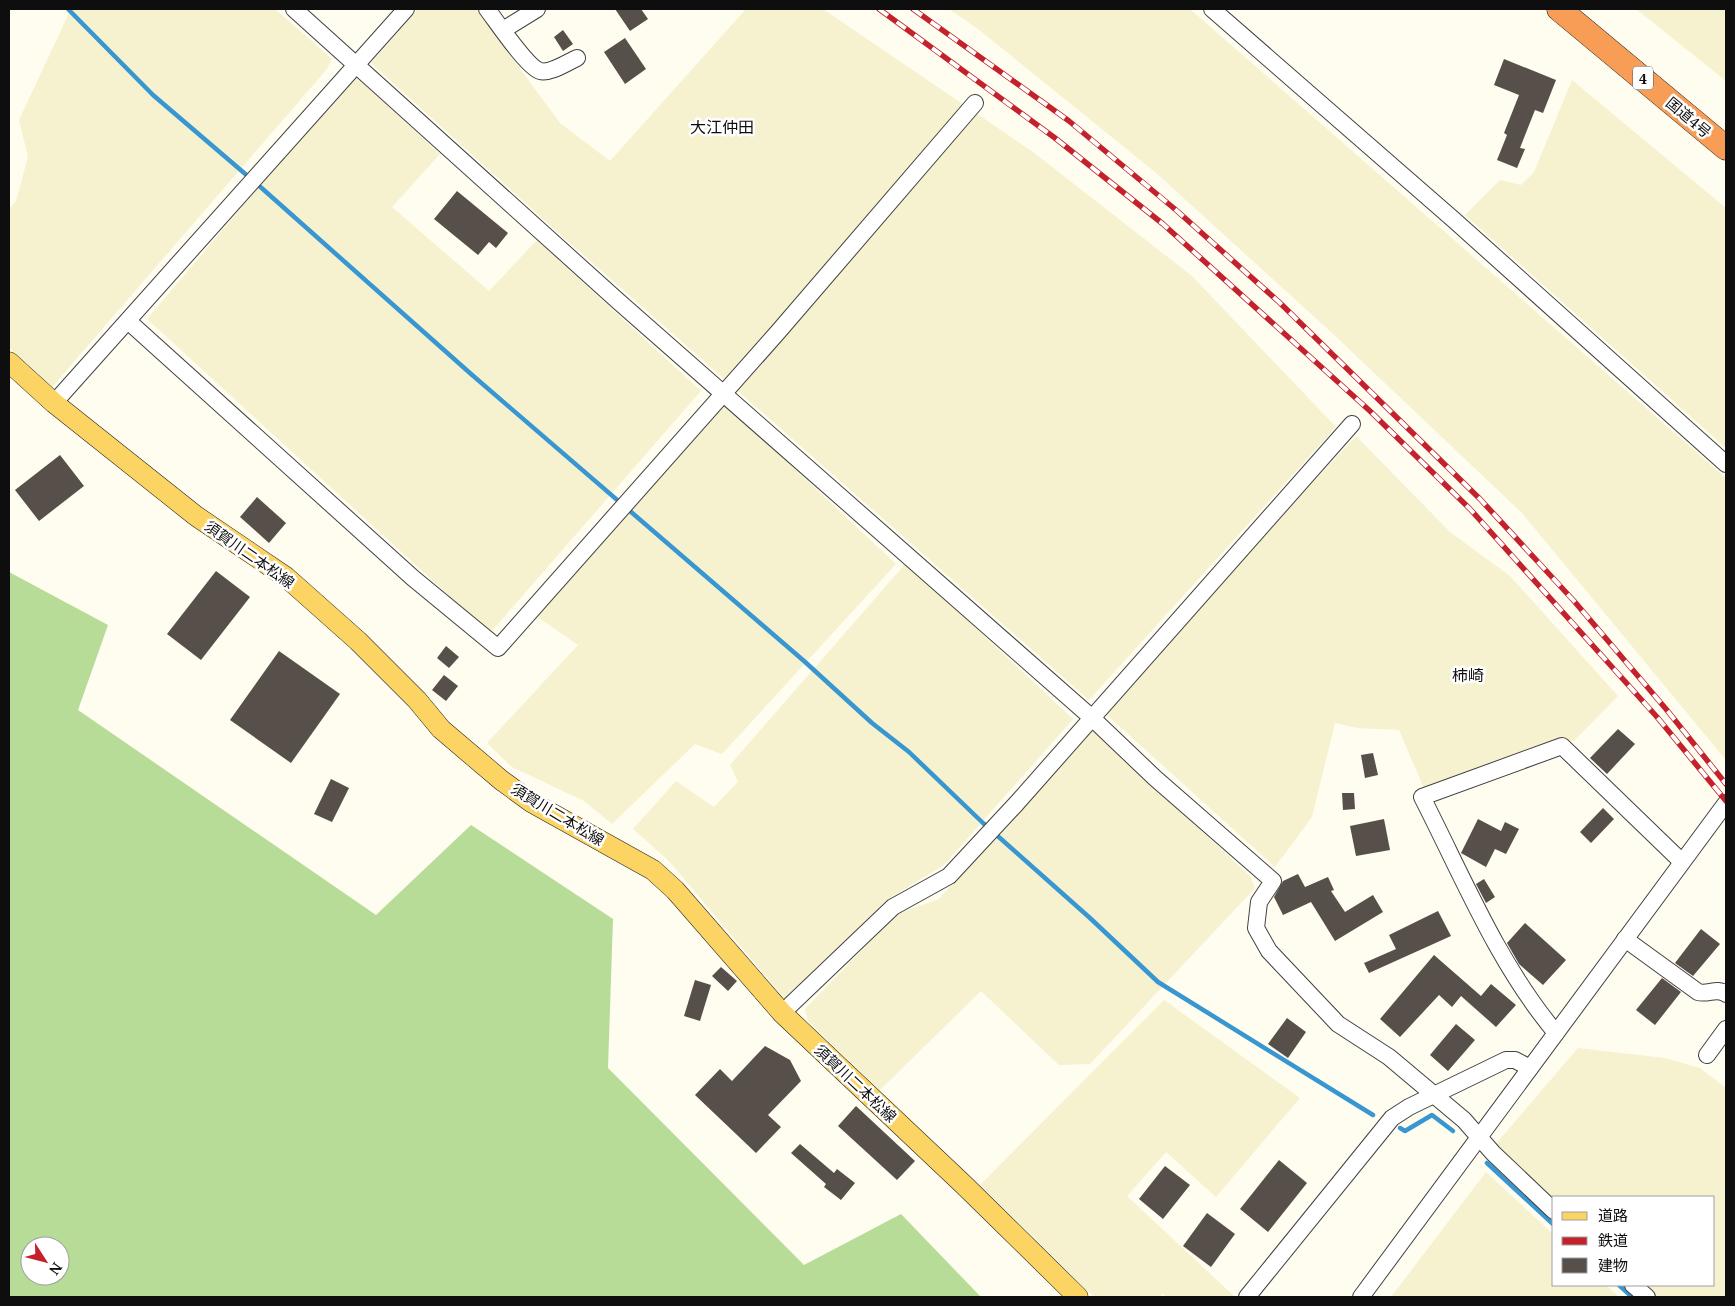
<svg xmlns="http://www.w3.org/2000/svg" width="1735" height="1306" font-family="'Noto Serif','Noto Sans JP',serif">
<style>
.farmland{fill:#f6f2cf}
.forest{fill:#b7dc97;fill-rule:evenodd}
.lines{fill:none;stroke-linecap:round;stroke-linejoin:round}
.stream{stroke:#3896d1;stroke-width:4.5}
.building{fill:#574f4a}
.minor-casing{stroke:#414141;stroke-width:18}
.major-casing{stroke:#1f1f1f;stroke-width:21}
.highway-casing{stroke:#1f1f1f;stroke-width:25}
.minor{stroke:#fff;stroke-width:16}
.major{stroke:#fcd463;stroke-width:20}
.highway{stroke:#f89d55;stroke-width:24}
.rail-casing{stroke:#c3222c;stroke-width:5.5}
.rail{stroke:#fff;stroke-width:4;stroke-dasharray:11;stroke-linecap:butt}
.labels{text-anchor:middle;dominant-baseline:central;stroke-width:5;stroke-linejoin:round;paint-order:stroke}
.shield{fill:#fff;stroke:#565656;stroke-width:1}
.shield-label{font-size:14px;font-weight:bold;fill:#0e0e0e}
.street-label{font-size:15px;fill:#0e0e0e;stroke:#fff}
.neighbourhood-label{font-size:16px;fill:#0e0e0e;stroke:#fff}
</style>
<rect width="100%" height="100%" fill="#fffcf0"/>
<!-- farmland -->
<g class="farmland">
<path d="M71,9H275L332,59L327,69L52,387L9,348V209L16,201L28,157L19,120Z"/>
<path d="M418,9H476L560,123L610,161L746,9H823L1033,152L1192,276L1336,427L1089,700L554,229L371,63Z"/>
<path d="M949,9H1190L1726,478L1725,759L1522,513L1332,333L1155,172L978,29Z"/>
<path d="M1636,9H1726V81Z"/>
<path d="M354,75L440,154L392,207L489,291L537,240L701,391L490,633L147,319Z"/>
<path d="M1572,80L1726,208V448L1465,215L1500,180L1521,185L1534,172Z"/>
<path d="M724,403L896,564L722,754L695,744L612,824L584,801L512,767L487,743L578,645L536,616Z"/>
<path d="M1356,436L1450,532L1510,576L1618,696L1574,741L1555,739L1426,793L1399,730L1357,728L1335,723L1312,817L1275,867L1106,714L1199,605Z"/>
<path d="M906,563L1073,719L944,865L891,897L784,998L670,862L633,829L676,781L714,807L738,782L730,765Z"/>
<path d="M1092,729L1250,876L1255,888L1090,1064L1059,1065L981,991L880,1090L808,1021L805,1009L897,914L939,899Z"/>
<path d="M1164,1000L1300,1098L1216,1197L1166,1152L1127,1196L1235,1297H1167L1163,1294L1159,1297H1094L980,1185Z"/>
<path d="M1578,1048L1665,1058L1700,1068L1726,1088V1297H1658L1644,1285H1714V1197H1554V1201L1494,1146Z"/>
<path d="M1486,1172L1554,1235V1285H1606L1619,1297H1391Z"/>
</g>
<!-- forest -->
<path class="forest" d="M9,572L108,625L78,710L376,915L471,825L613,919L608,1068L804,1265L901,1214L981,1297H9ZM30,1246H60V1276H30Z"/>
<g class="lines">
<!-- stream -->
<g class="stream">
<path d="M68,9L153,95L250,178"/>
<path d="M256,183L471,374L804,661L872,723L909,752L983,823L1090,918L1158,982L1373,1115"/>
<path d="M1400,1128L1405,1131L1432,1115L1453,1131"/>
<path d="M1487,1163L1554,1225"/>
<path d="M1619,1285L1632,1297"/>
</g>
</g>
<!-- building -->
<g class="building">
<path d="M615,9H641L648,19L630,31Z"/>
<path d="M563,30L573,44L563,51L554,37Z"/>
<path d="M625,38L646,69L625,84L604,52Z"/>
<path d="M1504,59L1556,80L1543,113L1535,110L1520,148L1525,149L1517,168L1497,160L1507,135L1504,133L1519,95L1494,85Z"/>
<path d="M457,191L508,233L496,248L489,242L478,255L434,219Z"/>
<path d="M60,455L84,486L39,521L15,490Z"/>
<path d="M257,497L286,523L269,543L240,517Z"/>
<path d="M216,571L250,597L201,660L167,634Z"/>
<path d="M446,646L459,657L449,668L437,658Z"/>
<path d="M279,651L340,694L291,763L230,720Z"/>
<path d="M444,675L458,686L446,701L432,690Z"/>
<path d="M1618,729L1635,744L1607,774L1590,758Z"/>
<path d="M1373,753L1378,775L1365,778L1361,755Z"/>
<path d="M331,779L349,788L332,822L314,814Z"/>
<path d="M1342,793H1354L1355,809L1343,810Z"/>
<path d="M1603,808L1614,819L1591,843L1580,832Z"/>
<path d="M1384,819L1390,850L1356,856L1350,826Z"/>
<path d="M1478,819L1501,831L1505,822L1519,829L1506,854L1495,849L1486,867L1461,853Z"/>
<path d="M1298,874L1305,887L1328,877L1334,890L1331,891L1345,912L1373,895L1383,912L1335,941L1311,902L1283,915L1274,897L1283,881Z"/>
<path d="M1484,879L1495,897L1486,903L1476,884Z"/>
<path d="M1438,911L1451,936L1369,973L1364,963L1396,949L1389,935Z"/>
<path d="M1525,923L1566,960L1543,985L1519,964L1507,943Z"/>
<path d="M1701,929L1720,944L1693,976L1675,963Z"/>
<path d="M1434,955L1481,996L1491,984L1516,1005L1496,1027L1461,996L1452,1007L1439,995L1400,1037L1380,1019Z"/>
<path d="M721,967L737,981L728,991L712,976Z"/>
<path d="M1662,978L1681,992L1655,1025L1636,1010Z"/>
<path d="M695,980L711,985L700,1021L684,1016Z"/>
<path d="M1287,1018L1306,1032L1288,1058L1268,1044Z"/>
<path d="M1456,1024L1475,1040L1448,1071L1430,1055Z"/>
<path d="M765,1046L790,1060L801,1081L768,1115L781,1127L756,1153L695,1095L720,1069L732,1081Z"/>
<path d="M856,1106L915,1161L897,1180L838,1126Z"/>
<path d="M800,1144L834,1173L837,1169L855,1183L841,1200L824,1187L826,1184L791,1153Z"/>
<path d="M1279,1160L1307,1183L1268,1232L1240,1209Z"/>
<path d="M1165,1166L1190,1185L1163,1219L1139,1199Z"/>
<path d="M1207,1213L1235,1234L1211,1267L1183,1246Z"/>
</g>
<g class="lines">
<defs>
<g id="minor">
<path d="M294,9L618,301L1091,717L1155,778L1273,881L1259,902L1256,928L1269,951L1338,1024L1389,1057L1464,1120L1493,1153L1554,1211"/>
<path d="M487,9C497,22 527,67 540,71C550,74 568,62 577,58"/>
<path d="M1212,9L1454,220L1726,464"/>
<path d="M503,30L537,9"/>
<path d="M128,321L413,578L498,648L778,332L975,103"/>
<path d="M54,403L406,9"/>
<path d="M1625,939L1698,992C1708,995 1717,987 1726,994"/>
<path d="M782,1013L893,907L949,876L1016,804L1352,424"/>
<path d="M1556,1033C1498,964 1463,877 1422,797L1562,746L1682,862"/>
<path d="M1707,1055L1726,1029"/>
<path d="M1633,1285L1647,1297"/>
<path d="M1247,1297L1392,1118L1409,1107L1506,1060H1515L1530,1068"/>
<path d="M1361,1297L1726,803"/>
</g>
<path id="major" d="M9,362L54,403L196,516L286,577L358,641L417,700L441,729L501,780L531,802L653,870L675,890L782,1013L964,1185L1078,1297"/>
<path id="highway" d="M1559,9L1726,148"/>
</defs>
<!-- minor casing -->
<use href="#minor" class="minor-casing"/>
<!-- major casing -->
<use href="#major" class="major-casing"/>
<!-- highway casing -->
<use href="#highway" class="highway-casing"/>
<!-- minor -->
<use href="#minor" class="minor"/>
<!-- major -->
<use href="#major" class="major"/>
<!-- highway -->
<use href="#highway" class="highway"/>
<defs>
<g id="rail">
<path d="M879,9L1055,138L1163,224L1370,411L1470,509L1657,717L1726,801"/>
<path d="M913,9L1069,121L1176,210L1279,302L1480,499L1574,601L1666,709L1726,784"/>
</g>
</defs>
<!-- rail casing -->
<use href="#rail" class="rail-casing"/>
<!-- rail -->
<use href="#rail" class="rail"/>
</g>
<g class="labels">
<!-- shield labels -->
<rect class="shield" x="1633" y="66.5" width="20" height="23" rx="4"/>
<g class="shield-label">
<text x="1643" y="78">4</text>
</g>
<!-- street labels -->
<g class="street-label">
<text transform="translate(1689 117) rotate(40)">国道4号</text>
<text transform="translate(250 554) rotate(35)">須賀川二本松線</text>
<text transform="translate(558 814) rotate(31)">須賀川二本松線</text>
<text transform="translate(856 1083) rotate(43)">須賀川二本松線</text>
</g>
<!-- neighbourhood labels -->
<g class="neighbourhood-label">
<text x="722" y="127">大江仲田</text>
<text x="1468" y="675">柿崎</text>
</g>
</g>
<!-- border -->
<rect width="1735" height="1306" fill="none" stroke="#0e0e0e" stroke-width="20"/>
<!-- legend -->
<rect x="1552" y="1196" width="162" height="90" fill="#ffffff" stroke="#9f9f9f"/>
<rect x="1562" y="1212" width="25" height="8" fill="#fcd463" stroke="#9f9f9f"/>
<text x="1598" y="1221" font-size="15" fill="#0e0e0e">道路</text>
<rect x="1562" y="1237" width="25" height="8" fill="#c3222c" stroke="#9f9f9f"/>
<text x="1598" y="1246" font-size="15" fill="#0e0e0e">鉄道</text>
<rect x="1562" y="1258" width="25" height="15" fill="#574f4a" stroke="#9f9f9f"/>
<text x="1598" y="1271" font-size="15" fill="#0e0e0e">建物</text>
<!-- north arrow -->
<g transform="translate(45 1261) rotate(126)"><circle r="24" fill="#ffffff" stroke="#9f9f9f"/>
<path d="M0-4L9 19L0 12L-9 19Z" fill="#c3222c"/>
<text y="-8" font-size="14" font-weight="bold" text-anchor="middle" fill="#0e0e0e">N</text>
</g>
</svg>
